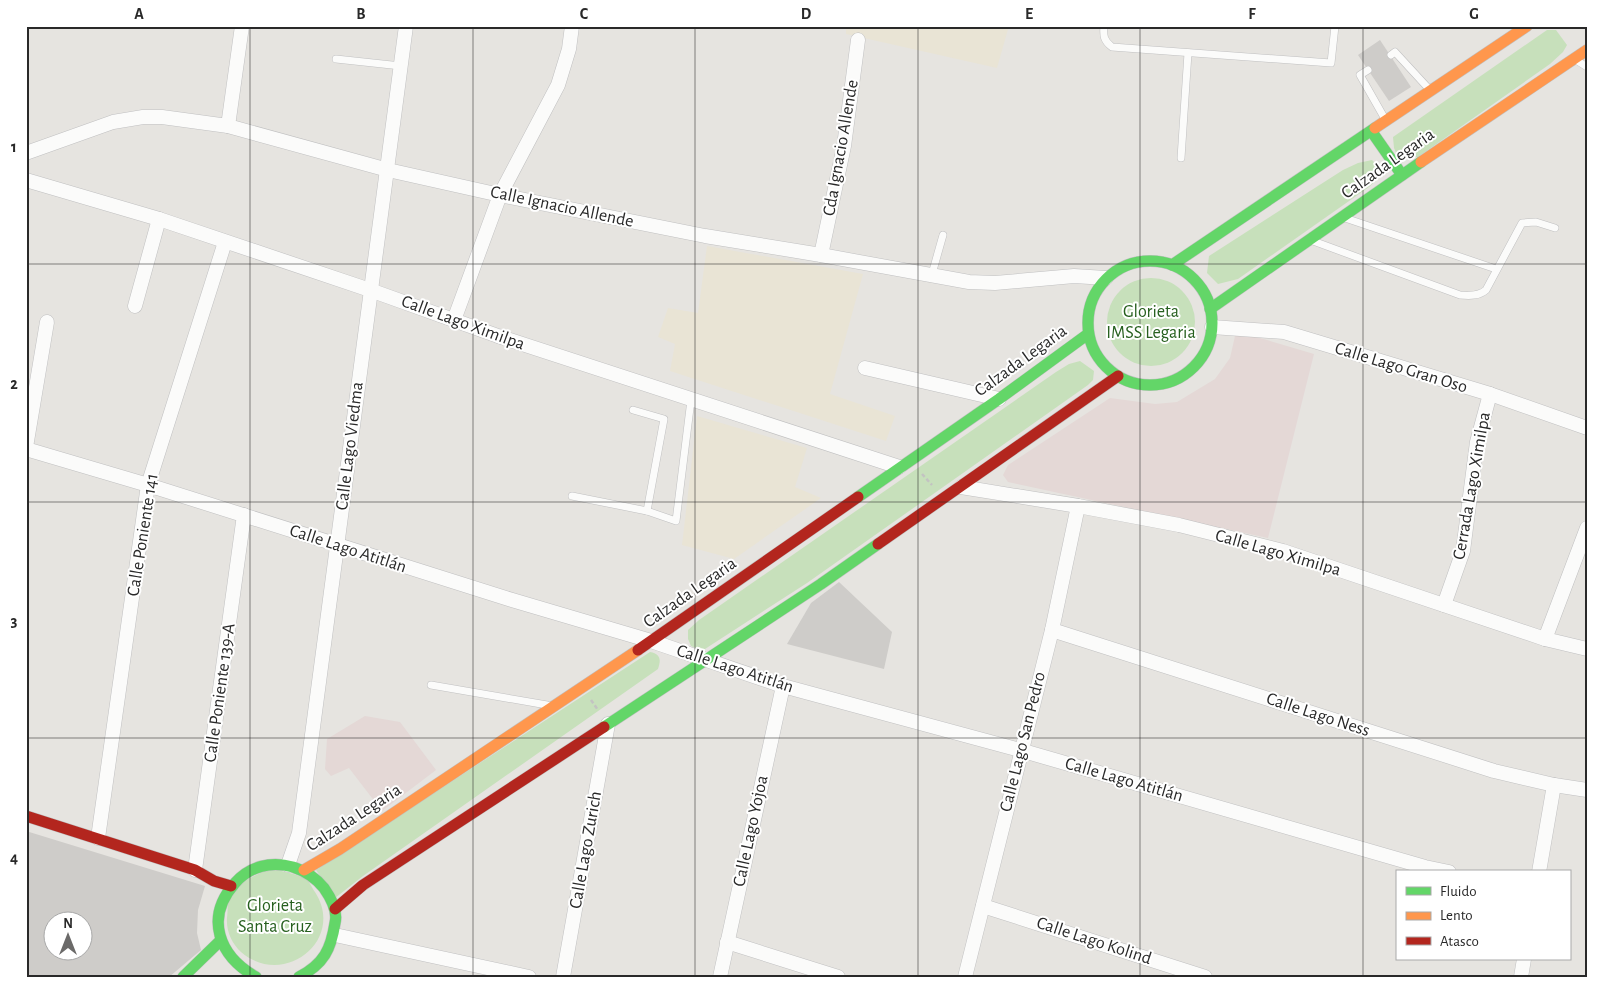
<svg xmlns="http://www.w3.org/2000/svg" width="1613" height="1003" font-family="'Alegreya Sans',sans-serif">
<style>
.education{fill:#e9e4d5}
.medical{fill:#e4d8d6}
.green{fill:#c7e0bb}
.building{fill:#ceccc9;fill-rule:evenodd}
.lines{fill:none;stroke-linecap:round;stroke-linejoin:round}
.lane-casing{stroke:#c0c0c1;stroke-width:8}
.street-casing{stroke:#c0c0c1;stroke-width:15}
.fast-casing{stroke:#c0c0c1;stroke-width:12}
.slow-casing{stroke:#c0c0c1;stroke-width:12}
.jam-casing{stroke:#c0c0c1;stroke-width:12}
.path{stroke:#c3c3c2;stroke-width:2.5;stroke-dasharray:4 2.5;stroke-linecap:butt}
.lane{stroke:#fbfbfa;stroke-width:7}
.street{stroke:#fbfbfa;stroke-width:14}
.fast{stroke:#63d668;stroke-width:11}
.slow{stroke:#ff974d;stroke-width:11}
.jam{stroke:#b3261e;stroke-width:11}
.grid{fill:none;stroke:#292929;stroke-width:1;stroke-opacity:0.55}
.labels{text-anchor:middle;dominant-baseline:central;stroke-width:4;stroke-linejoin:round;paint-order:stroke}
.street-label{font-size:18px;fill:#292929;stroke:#fff}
.park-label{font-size:18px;fill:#27601f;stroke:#fff}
.neatline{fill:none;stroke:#292929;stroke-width:2}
.grid-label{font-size:16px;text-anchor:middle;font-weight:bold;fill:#292929}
</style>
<rect width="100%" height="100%" fill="#e6e4e0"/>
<!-- education -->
<g class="education">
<path d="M846,26H1009L997,68L846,34Z"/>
<path d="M707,246L863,274L830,394L895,416L886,441L670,371L675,344L658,337L668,308L698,313Z"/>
<path d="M697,416L807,448L795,487L821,498L734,559L682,545Z"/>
</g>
<!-- medical -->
<g class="medical">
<path d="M1240,332L1314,354L1268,538L1017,484L1008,482L1003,475L1008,465L1110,398L1155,404L1177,402L1215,379L1230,358L1235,336Z"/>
<path d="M365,716L400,722L436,770L382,811L349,768L331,776L325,769L327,739Z"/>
</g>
<!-- green -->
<g class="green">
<path d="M1547,30H1556L1567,45L1563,52L1550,64L1418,157H1398L1394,148L1393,137Z"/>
<path d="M1372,160L1381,169V176L1369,187L1238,279L1218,284L1207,273L1209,256L1343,170L1358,163Z"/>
<circle cx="1151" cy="322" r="44"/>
<path d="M1080,361L1094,371L1093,380L1088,385L807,583L705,649H698L691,646L688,639V630L699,620L1056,372L1069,364Z"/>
<path d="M650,652C661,654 661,660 658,669L363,876L335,898L316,870Z"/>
<path d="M270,868C280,871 297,874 306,879C310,882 312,888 315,892C346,940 284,989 241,952C232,944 226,931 227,918C228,912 227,905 229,899C233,883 256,876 270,868Z"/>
</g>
<!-- building -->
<g class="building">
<path d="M1380,40L1411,87L1389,101L1358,55Z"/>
<path d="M839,582L892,632L884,669L787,644L811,603Z"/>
<path d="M26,831L205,886L198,910L197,933L201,950L169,977H26ZM52,920H82V950H52Z"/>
</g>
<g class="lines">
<defs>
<g id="lane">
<path d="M1104,26C1103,36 1104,41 1112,47L1331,63L1335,26"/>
<path d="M1391,55L1395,52L1429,89"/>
<path d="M336,59L401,66"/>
<path d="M1576,60L1587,67"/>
<path d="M1368,70L1360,75L1385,119"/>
<path d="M1181,158L1188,53"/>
<path d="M1345,218L1496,269"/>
<path d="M1313,241L1460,295C1470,296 1479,296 1486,290L1522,223L1536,222L1555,228"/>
<path d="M932,274L943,235"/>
<path d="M633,410L664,419L647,511"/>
<path d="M572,496L647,511L676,521L691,400"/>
<path d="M431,685L547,705"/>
</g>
<g id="street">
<path d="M228,126L242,26"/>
<path d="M26,153L113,122L143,117H162L228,126L388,170L500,195L705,236L821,255L969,282L995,283L1074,276L1106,278"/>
<path d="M26,180L159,219L370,290L498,336L899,467"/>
<path d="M821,255L844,146L858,40"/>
<path d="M135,306L159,219"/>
<path d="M454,320L500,195L558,85L569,49L572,26"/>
<path d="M1212,327L1284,332L1490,394L1587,428"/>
<path d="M865,368L999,399"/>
<path d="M26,447L47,322"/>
<path d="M26,449L148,485L512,600L651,641L783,686L1020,750L1425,867L1449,872"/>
<path d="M961,487L1078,506L1179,525L1283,551L1545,639L1587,649"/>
<path d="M1444,605L1463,551L1477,442L1490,394"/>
<path d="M1052,630L1494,771L1554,785L1587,790"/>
<path d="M1545,639L1587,528"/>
<path d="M98,838L148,485L225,242"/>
<path d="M288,865L299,833L406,26"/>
<path d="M195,870L244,515"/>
<path d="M1539,872L1554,785"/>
<path d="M983,906L1205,977"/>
<path d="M335,935L529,977"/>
<path d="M727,942L838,977"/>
<path d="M563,977L608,724"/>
<path d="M720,977L783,686"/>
<path d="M965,977L1052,630L1078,506"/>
<path d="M1521,977L1524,959"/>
</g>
<g id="fast">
<path d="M1372,132L1402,175"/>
<circle cx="1150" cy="323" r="62"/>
<path d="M1172,265L1375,128"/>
<path d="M1210,309L1421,162"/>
<path d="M858,497L999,399L1088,334"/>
<path d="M604,727L821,584L878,544"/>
<path d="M183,977L221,940"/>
<path d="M256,977C219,956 204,918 235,883C250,866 271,861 293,867C305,871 316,878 324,888C331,898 338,911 335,923C331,949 324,964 299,977"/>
</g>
<g id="slow">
<path d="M1375,128L1527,26"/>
<path d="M1421,162L1587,50"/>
<path d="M304,870L340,849L638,650"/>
</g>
<g id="jam">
<path d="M878,544L1118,376"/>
<path d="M638,650L858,497"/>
<path d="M26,816L195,870L214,881L231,886"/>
<path d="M335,909L363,885L604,727"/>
</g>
</defs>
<!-- lane casing -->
<use href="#lane" class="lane-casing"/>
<!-- street casing -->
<use href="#street" class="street-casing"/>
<!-- fast casing -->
<use href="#fast" class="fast-casing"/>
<!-- slow casing -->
<use href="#slow" class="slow-casing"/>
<!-- jam casing -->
<use href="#jam" class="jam-casing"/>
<!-- path -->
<g class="path">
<path d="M922,474L932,485"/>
<path d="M591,700L598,710"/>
</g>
<!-- lane -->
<use href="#lane" class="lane"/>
<!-- street -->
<use href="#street" class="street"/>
<!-- fast -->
<use href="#fast" class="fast"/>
<!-- slow -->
<use href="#slow" class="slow"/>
<!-- jam -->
<use href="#jam" class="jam"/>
</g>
<!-- grid -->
<path class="grid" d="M250,26V977M473,26V977M695,26V977M918,26V977M1140,26V977M1363,26V977M26,264H1587M26,502H1587M26,738H1587"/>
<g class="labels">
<!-- street labels -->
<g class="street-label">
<text transform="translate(841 148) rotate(-80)">Cda Ignacio Allende</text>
<text transform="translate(1388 164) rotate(-35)">Calzada Legaria</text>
<text transform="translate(562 207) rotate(12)">Calle Ignacio Allende</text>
<text transform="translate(463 323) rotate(20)">Calle Lago Ximilpa</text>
<text transform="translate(1021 361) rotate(-36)">Calzada Legaria</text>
<text transform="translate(1401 368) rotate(17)">Calle Lago Gran Oso</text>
<text transform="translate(350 446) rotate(-83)">Calle Lago Viedma</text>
<text transform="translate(1472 486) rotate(-80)">Cerrada Lago Ximilpa</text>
<text transform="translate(143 535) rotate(-81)">Calle Poniente 141</text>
<text transform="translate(348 549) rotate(18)">Calle Lago Atitlán</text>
<text transform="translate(1278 553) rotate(16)">Calle Lago Ximilpa</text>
<text transform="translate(690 593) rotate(-35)">Calzada Legaria</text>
<text transform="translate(735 669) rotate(18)">Calle Lago Atitlán</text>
<text transform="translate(220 693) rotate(-82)">Calle Poniente 139-A</text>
<text transform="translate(1318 715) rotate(18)">Calle Lago Ness</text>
<text transform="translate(1023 742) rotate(-76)">Calle Lago San Pedro</text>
<text transform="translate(1124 780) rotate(16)">Calle Lago Atitlán</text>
<text transform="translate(354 818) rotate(-33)">Calzada Legaria</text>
<text transform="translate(751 831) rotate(-78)">Calle Lago Yojoa</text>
<text transform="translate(586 850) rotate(-80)">Calle Lago Zurich</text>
<text transform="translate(1094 941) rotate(18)">Calle Lago Kolind</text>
</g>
<!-- park labels -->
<g class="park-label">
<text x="1151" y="312">Glorieta<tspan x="1151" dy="21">IMSS Legaria</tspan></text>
<text x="275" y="906">Glorieta<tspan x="275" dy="21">Santa Cruz</tspan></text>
</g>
</g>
<!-- border -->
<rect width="1613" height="1003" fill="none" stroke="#ffffff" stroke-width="55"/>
<!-- legend -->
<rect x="1396" y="870" width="175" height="90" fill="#ffffff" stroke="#a9a9a9"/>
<rect x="1406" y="887" width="25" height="8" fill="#63d668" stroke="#a9a9a9"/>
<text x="1440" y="896" font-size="15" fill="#292929">Fluido</text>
<rect x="1406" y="912" width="25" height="8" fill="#ff974d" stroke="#a9a9a9"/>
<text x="1440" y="920" font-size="15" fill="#292929">Lento</text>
<rect x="1406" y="937" width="25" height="8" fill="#b3261e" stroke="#a9a9a9"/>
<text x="1440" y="946" font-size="15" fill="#292929">Atasco</text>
<!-- north arrow -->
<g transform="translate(68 936)"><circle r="24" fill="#ffffff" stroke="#a9a9a9"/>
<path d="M0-4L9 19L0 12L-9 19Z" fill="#6b6a69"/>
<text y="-8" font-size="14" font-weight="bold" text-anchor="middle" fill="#292929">N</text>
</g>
<rect x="28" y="28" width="1558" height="948" class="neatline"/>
<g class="grid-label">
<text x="139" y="19">A</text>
<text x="361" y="19">B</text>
<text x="584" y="19">C</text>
<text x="806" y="19">D</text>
<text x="1029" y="19">E</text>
<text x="1252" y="19">F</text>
<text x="1474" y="19">G</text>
<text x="14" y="152">1</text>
<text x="14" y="389">2</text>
<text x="14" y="626">3</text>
<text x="14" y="863">4</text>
</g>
</svg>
